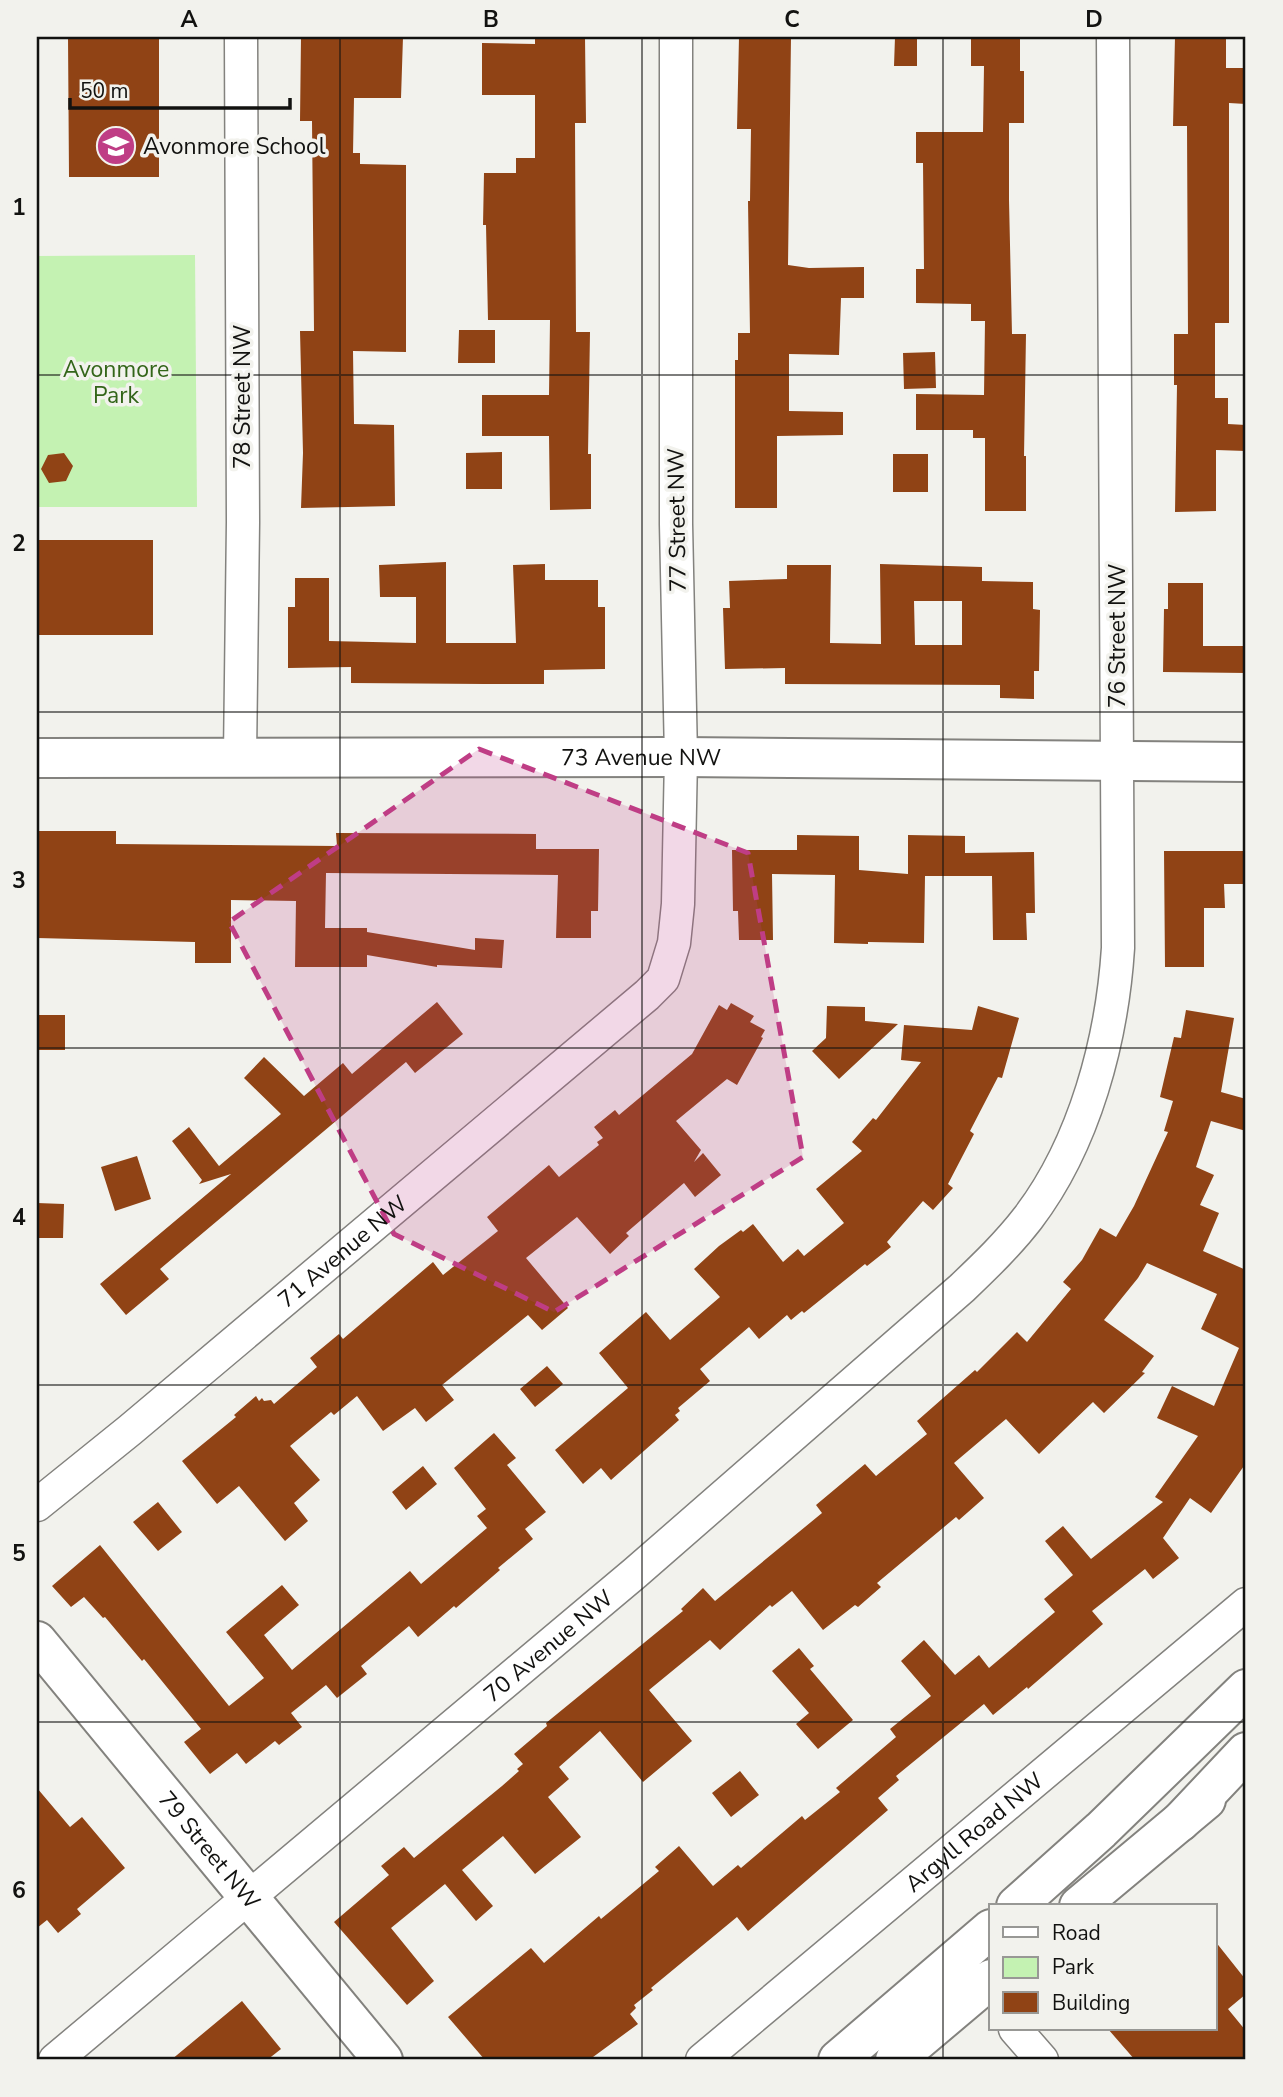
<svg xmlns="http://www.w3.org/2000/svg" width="1283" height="2097" font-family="'Nunito Sans',sans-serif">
<rect width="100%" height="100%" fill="#f2f2ed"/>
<path fill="#c4f2b2" d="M195 255 197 507H37V256Z"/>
<path fill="#904315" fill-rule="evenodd" d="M68 37H159V177H69Z
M301 37H403L401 98H354L353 153H360V164L406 165V352L353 351 354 424 394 425 395 506 301 508 303 453 300 331H314L312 121H300Z
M535 37H585L586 123H575L576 332H590L588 454H591V509L550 510 549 436H482V395H549L550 320H488L486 225H483L484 173H516V158H535V95H482V43L535 44Z
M739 37H791L788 265 809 268 864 267V298H841L839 355 789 354V411L843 412V435L777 436V508H735V360H738V333H750L748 201H750L751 129H737Z
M895 37H917V66H894Z
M971 37H1020V71H1024V123H1009V200L1012 334H1026L1024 456H1026V511H985V438H973V430H916V394L984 395 985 321H971V304L916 303V269H924L923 163H916V132H983L984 66H971Z
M1175 37H1226V68H1246V104L1229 103V323H1215V398H1228V424L1246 425V451L1216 450V511L1175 512 1177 385H1174V334H1188L1187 126H1173Z
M459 330H495V363H458Z
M935 352 936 388 904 389 903 353Z
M502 452V489H466V453Z
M64 453 73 466 66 481 49 483 41 469 48 455Z
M893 454H928V492H893Z
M37 540H153V635H37Z
M446 562V643H516L513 565 545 564V580H598V607H605V669L544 670V684H484L351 683V667L288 668V607H295V578H329V641L416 643V597H380L379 565Z
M880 564 982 567V581L1033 582V609L1040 610 1039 671H1034V699L1000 698V685L785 684V668L725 669 723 608H730L729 581 787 579V565H831L830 643 881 644ZM914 601H962V645H915Z
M1168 583H1203V646H1246V673L1163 672 1164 609H1168Z
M37 831H116V844L337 846 336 833 536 834V849H599L598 911H591V938H556L558 875 326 873 325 928H367V932L475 950V938L504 940 502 968 437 965V967L367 955V967H295L296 901 231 900V963H195V942L37 938Z
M797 835 859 836V870L908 874V835L965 836V853L1034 852 1035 913H1026L1027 940H993L992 876H925L924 943 868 942V944L834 943 835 875 772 874 773 940H739L738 911H733L732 850H797Z
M1164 851H1246V884H1224L1225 908H1204V967H1165Z
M437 1002 463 1034 415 1073 406 1062 368 1094 160 1269 169 1279 126 1315 100 1284 231 1174 199 1184 202 1180 172 1141 189 1127 219 1166 281 1114 244 1078 264 1057 304 1096 343 1063 352 1074Z
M731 1003 754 1016 750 1022 765 1030 761 1037 763 1038 737 1085 727 1079 676 1121 701 1150 694 1162 703 1153 721 1175 695 1197 684 1183 626 1233 629 1236 610 1254 577 1217 526 1258 568 1308 542 1330 528 1315 442 1385 454 1400 426 1422 415 1408 383 1431 357 1396 334 1415 331 1412 290 1446 320 1480 294 1503 308 1521 285 1541 239 1486 217 1504 182 1461 236 1417 234 1415 256 1396 259 1401 262 1398 264 1401 271 1400 274 1404 317 1367 310 1358 339 1334 343 1339 433 1262 443 1275 498 1231 487 1217 549 1165 559 1177 599 1145 597 1142 603 1138 594 1127 615 1110 619 1115 692 1054 719 1005 727 1010Z
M827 1006 865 1007V1021L898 1024 839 1079 812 1051 826 1038Z
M978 1006 1019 1018 1002 1078 998 1077 970 1131 974 1134 948 1184 953 1188 933 1210 923 1201 887 1242 891 1247 867 1266 865 1264 804 1313 802 1311 791 1320 787 1315 759 1339 749 1327 700 1369 710 1381 678 1408 680 1411 675 1415 679 1420 611 1480 601 1468 583 1484 555 1450 628 1388 599 1353 646 1312 670 1340 720 1297 694 1269 719 1246 741 1230 743 1232 753 1224 783 1262 798 1249 804 1256 844 1223 816 1189 862 1151 852 1142 873 1118 876 1120 921 1062 901 1060 904 1025 972 1030Z
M1186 1010 1234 1018 1221 1092 1246 1099V1131L1211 1121 1196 1167 1214 1175 1200 1205 1219 1213 1203 1251 1246 1270V1463L1211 1513 1190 1498 1163 1538 1179 1558 1153 1579 1145 1569 1092 1611 1103 1624 1028 1689 1027 1687 993 1715 984 1704 896 1776 899 1780 878 1798 888 1810 748 1931 737 1917 651 1988 653 1990 634 2005 636 2008 630 2014 638 2024 589 2060H485L448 2017 531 1948 544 1963 599 1916 601 1919 659 1871 655 1867 679 1846 713 1886 738 1865 741 1868 802 1816 805 1820 840 1792 836 1788 896 1737 890 1729 931 1696 901 1661 924 1640 955 1675 979 1655 989 1668 1055 1612 1044 1599 1073 1575 1045 1541 1063 1526 1091 1559 1163 1502 1155 1497 1198 1436 1157 1418 1172 1386 1214 1406 1239 1348 1201 1329 1217 1294 1147 1263 1138 1278 1104 1320 1154 1356 1142 1372 1145 1373 1104 1413 1093 1402 1039 1454 1006 1419 954 1463 984 1498 959 1520 956 1517 877 1583 881 1587 858 1607 855 1605 823 1630 792 1591 772 1607 770 1605 720 1650 710 1640 649 1690 692 1741 643 1782 600 1731 559 1767 569 1779 548 1797 581 1837 535 1874 503 1836 462 1870 493 1906 476 1921 445 1884 391 1928 434 1981 407 2005 334 1922 389 1875 381 1866 404 1847 414 1858 502 1786 519 1771 517 1769 523 1764 514 1754 547 1726 546 1723 683 1611 681 1609 703 1588 715 1601 822 1513 816 1505 865 1464 876 1476 927 1434 917 1421 975 1370 977 1372 1017 1332 1027 1342 1071 1289 1063 1282 1082 1260 1100 1228 1116 1237 1134 1206 1168 1132 1164 1131 1173 1101 1160 1097 1174 1037 1181 1038Z
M37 1015H65V1050H37Z
M137 1156 151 1199 115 1211 101 1167Z
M37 1203 64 1204 63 1238H37Z
M547 1366 563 1384 535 1407 520 1389Z
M494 1433 516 1458 507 1465 546 1512 525 1529 533 1539 498 1568 500 1570 456 1608 454 1606 418 1637 409 1626 361 1666 367 1674 337 1698 326 1685 291 1713 302 1727 279 1745 275 1741 246 1764 237 1753 210 1774 184 1742 201 1729 144 1659 142 1661 105 1617 103 1618 84 1597 71 1607 52 1586 100 1545 229 1706 264 1678 226 1632 282 1585 299 1605 264 1635 292 1670 410 1571 421 1584 487 1528 477 1516 486 1509 454 1468Z
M423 1466 437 1484 406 1510 392 1492Z
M158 1502 182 1532 158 1551 133 1522Z
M799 1648 814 1666 810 1669 853 1720 818 1749 796 1724 809 1713 772 1671Z
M740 1771 759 1795 731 1817 712 1793Z
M37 1788 70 1827 82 1817 125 1868 77 1909 81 1914 58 1933 47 1920 37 1928Z
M1215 1941 1246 1980V1994L1228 2009 1246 2031V2060H1135L1108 2029H1215Z
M242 2001 281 2049 267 2060H171Z"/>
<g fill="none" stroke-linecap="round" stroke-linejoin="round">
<g stroke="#83827e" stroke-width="35">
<g id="minor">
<path d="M240 756 243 522 241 37"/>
<path id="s1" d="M37 1505 130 1430 647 995 663 979 674 943 678 904 681 757 676 524V37"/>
<path d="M1015 2029 1042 2060"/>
<path id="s2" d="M55 2060 635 1573 962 1288C985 1266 1008 1244 1028 1218 1085 1143 1112 1040 1118 948L1113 37"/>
<path id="s3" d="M702 2060 1246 1604"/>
</g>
</g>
<g stroke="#83827e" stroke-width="42">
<g id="tertiary">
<path id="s4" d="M37 758 681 757 1246 762"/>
<path id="s5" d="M37 1641 383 2060"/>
</g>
</g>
<g stroke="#83827e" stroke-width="42">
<path id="secondary" d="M1016 1906 1101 1830 1246 1689
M1079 1906 1206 1800
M838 2060 991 1929
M895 2060 991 1979"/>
</g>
<g stroke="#83827e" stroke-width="42">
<path id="primary" d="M1180 1822 1246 1752"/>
</g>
<use href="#minor" stroke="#fff" stroke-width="32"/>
<use href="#tertiary" stroke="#fff" stroke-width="38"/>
<use href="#secondary" stroke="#fff" stroke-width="38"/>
<use href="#primary" stroke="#fff" stroke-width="38"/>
</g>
<path fill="#bf3d85" fill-opacity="0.2" stroke="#bf3d85" stroke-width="5" stroke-dasharray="14 9" stroke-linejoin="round" d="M479 749 748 853 803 1157 554 1312 394 1234 229 922Z"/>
<path fill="none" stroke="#121210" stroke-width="2" stroke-opacity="0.55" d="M340 37V2060M642 37V2060M943 37V2060M37 375H1246M37 712H1246M37 1048H1246M37 1385H1246M37 1722H1246"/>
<defs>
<g id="school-disc" transform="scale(2.0125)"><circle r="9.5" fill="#bf3d85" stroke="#f2f2ed"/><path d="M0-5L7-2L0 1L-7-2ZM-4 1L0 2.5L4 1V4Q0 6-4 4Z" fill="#fff"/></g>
</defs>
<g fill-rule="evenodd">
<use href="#school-disc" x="116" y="146"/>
</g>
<g text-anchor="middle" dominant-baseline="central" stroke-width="7" stroke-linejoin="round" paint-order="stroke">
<g font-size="23" fill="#121210" stroke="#f2f2ed" text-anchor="start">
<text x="143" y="146">Avonmore School</text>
</g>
<g font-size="23" fill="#336519" stroke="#f2f2ed">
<text x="116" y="369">Avonmore<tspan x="116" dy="26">Park</tspan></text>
</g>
<g font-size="23" fill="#121210" stroke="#f2f2ed">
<text transform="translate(242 397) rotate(-90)">78 Street NW</text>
<text transform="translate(677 520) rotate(-91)">77 Street NW</text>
<text transform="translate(1117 636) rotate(-90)">76 Street NW</text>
<text stroke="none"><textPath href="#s4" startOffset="604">73 Avenue NW</textPath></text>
<text stroke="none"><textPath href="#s1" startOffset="397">71 Avenue NW</textPath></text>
<text stroke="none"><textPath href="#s2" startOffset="644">70 Avenue NW</textPath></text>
<text stroke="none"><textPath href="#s3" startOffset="355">Argyll Road NW</textPath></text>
<text stroke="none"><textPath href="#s5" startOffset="271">79 Street NW</textPath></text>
</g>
</g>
<rect width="1283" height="2097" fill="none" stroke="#f2f2ed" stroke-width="77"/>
<rect x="989" y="1904" width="228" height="126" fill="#f2f2ed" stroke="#989895" stroke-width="2"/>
<rect x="1003" y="1927" width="35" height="10" fill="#ffffff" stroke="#989895" stroke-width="2"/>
<text x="1052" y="1940" font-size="21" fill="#121210">Road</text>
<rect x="1003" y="1957" width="35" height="21" fill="#c4f2b2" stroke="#989895" stroke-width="2"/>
<text x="1052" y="1974" font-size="21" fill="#121210">Park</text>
<rect x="1003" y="1992" width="35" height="21" fill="#904315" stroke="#989895" stroke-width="2"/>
<text x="1052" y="2010" font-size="21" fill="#121210">Building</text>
<path d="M70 98v10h220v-10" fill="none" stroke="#121210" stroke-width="3.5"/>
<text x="80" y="98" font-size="21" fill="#121210" stroke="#f2f2ed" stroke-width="5" paint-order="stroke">50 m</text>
<rect x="38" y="38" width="1206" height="2020" fill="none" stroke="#121210" stroke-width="2.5"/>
<g font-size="23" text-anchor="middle" font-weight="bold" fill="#121210">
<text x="189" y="27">A</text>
<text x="491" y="27">B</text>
<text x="792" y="27">C</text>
<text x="1094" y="27">D</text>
<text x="19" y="215">1</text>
<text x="19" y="551">2</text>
<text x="19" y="888">3</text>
<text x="19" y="1225">4</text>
<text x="19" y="1561">5</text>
<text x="19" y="1898">6</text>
</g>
</svg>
